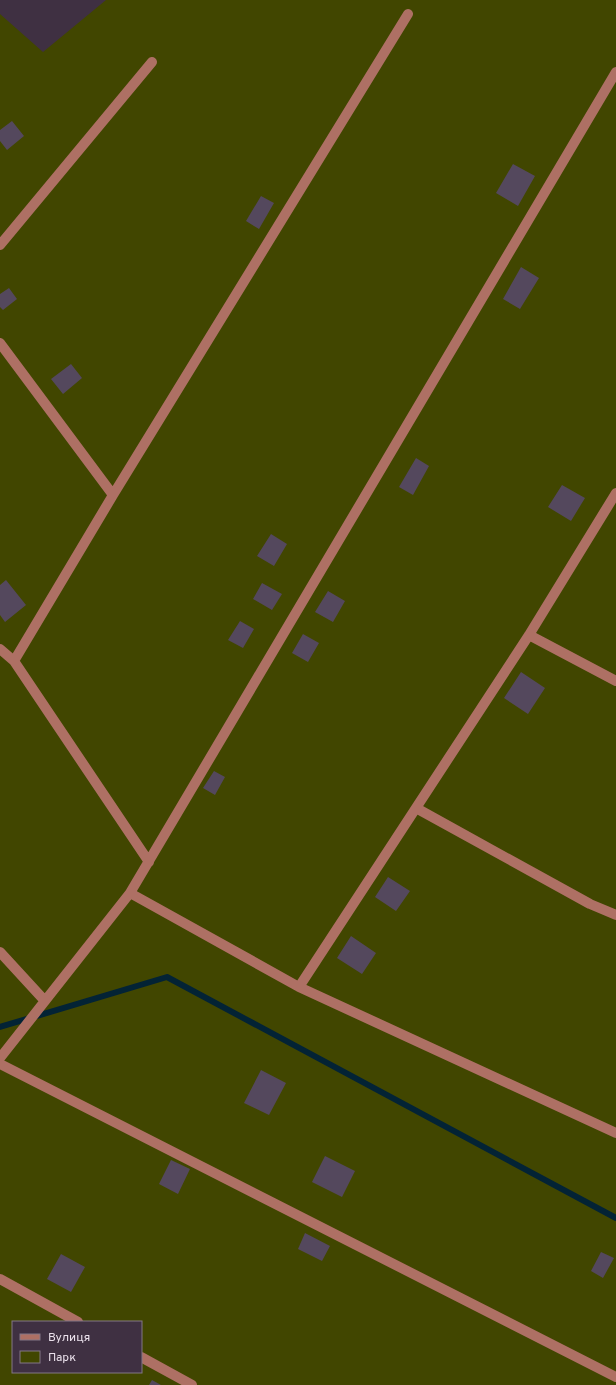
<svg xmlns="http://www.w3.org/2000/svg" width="616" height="1385" font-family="Overpass,sans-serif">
<rect width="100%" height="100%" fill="#3f3042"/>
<path fill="#414600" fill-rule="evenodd" d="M106 0H616V1385H0V14L43 52ZM13 1322H141V1372H13Z"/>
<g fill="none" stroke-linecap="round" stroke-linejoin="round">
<path stroke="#032335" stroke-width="6" d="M0 1027 167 977 616 1218"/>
</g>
<path fill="#54485d" d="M12 121 24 136 7 150 0 141V130Z
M513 164 535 176 518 206 496 193Z
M261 196 274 203 259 229 246 221Z
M521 267 539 278 520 309 503 299Z
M9 288 17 299 3 310 0 307V294Z
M71 364 82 378 63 394 51 379Z
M416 458 429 466 413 495 399 487Z
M562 485 585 498 571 521 548 507Z
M271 534 287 544 274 566 257 556Z
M6 580 26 605 5 622 0 615V585Z
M262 583 282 594 272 610 253 599Z
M328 591 345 601 333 622 315 612Z
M240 621 254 629 243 648 228 640Z
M303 634 319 643 308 662 292 653Z
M521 672 545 688 528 714 504 698Z
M214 771 225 777 215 795 203 788Z
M388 877 410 891 396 911 375 897Z
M351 936 376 953 362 974 337 958Z
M261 1070 286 1083 269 1115 244 1103Z
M325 1156 355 1171 342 1197 312 1182Z
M171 1160 190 1169 178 1194 159 1184Z
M305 1233 330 1246 322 1261 298 1249Z
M601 1252 614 1258 603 1278 591 1271Z
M61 1254 85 1267 71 1292 47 1279Z
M152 1380 161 1385H149Z"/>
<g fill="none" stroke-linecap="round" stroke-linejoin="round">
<path stroke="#ae7064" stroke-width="10" d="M0 245 152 62
M0 343 113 495
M529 635 616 681
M0 649 14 661 149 862
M14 661 113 495 408 14
M416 808 590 904 616 915
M130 893 299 987 529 635 616 493
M0 952 45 1001
M299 987 616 1133
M0 1058 130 893 616 72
M0 1064 616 1377
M0 1279 78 1322
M141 1357 192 1385"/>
</g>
<rect x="12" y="1321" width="130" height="52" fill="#3f3042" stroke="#837686"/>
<rect x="20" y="1334" width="20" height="6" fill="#ae7064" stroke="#837686"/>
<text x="48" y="1341" font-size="12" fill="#eae0eb">Вулиця</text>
<rect x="20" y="1351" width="20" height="12" fill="#414600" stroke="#837686"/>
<text x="48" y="1361" font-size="12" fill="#eae0eb">Парк</text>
</svg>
